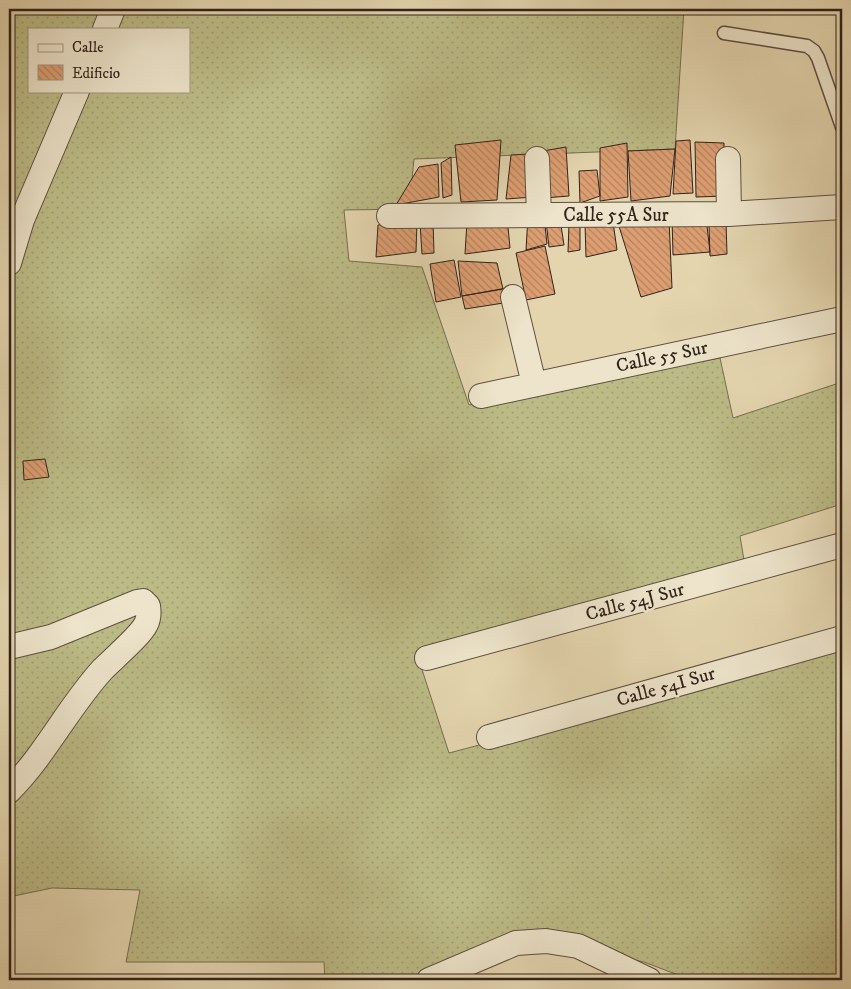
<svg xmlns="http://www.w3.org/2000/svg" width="851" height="989" font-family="'IM FELL DW Pica',serif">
<defs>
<pattern id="grass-dots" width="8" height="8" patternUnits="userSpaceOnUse" patternTransform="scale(1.25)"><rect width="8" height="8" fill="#bcbb86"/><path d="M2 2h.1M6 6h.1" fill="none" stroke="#a2a073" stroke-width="1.8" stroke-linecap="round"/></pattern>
<pattern id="building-back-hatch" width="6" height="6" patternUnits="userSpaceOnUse" patternTransform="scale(1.25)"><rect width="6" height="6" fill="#dd9f72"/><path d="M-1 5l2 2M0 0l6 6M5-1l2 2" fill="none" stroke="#b4815d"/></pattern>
</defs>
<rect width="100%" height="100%" fill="#e4d5af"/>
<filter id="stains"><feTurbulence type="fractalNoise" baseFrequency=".004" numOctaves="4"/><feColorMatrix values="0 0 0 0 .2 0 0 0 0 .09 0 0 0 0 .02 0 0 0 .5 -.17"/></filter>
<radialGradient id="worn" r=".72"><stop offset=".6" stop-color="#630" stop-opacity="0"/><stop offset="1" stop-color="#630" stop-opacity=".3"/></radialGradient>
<path fill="url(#grass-dots)" stroke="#766e51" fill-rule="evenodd" d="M9 9H684L675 149 414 159 409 209 344 210 349 261 422 267 469 405 720 358 733 418 842 382V504L740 536 744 560 416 651 449 753 842 649V980H691L644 962 594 951 521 950 490 963 460 980H325L324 962H126L140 890 52 888 9 897ZM29 29H189V91H29Z"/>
<path fill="url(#building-back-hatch)" stroke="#31221c" d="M501 140 497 200 461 202 455 145Z
M690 140 693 193 673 194 676 141Z
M695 142 724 143 725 196 696 197Z
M627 143 628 197 600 201V148Z
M566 147 569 196 544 198 543 151Z
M675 149 670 196 631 201 628 151Z
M529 154 533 197 506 199 511 155Z
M451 157 452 195 443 198 441 163Z
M438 164 439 197 396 205 419 167Z
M597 170 600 196 580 203 579 171Z
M528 216H544L547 244 526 250Z
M507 217 510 248 465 254 467 221Z
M706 217 710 252 673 255 672 218Z
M560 219 564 245 549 247 546 221Z
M669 219 672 288 641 297 618 223Z
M417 221 416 252 376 257 378 225Z
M433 221 434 253 422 254 420 222Z
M613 222 617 250 586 257 585 224Z
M726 222 727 254 710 256 709 226Z
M569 224H580V250L568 252Z
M545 246 555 294 526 300 516 253Z
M454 260 461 297 436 302 430 264Z
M458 261 497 263 503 289 462 296Z
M507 288 510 302 465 309 462 296Z
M45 459 49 477 24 480 23 461Z"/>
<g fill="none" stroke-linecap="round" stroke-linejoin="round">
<g stroke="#5e4f41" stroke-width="15">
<path id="service" d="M724 33 807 46 814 51 818 58 842 127"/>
</g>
<g stroke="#5e4f41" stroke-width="26">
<path id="minor" d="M105 29 113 9
M537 159 539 215
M728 159 729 214
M389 216 729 214 842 207
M9 263 22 220 77 91
M513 297 534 384
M481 396 842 319
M9 647 51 637 137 602 143 601 148 606C149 612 149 618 146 624 141 635 113 659 103 669 68 707 46 754 9 791
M427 658 842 545
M489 737 842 638
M429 980 516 943 546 941 578 946 649 980"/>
</g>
<use href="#service" stroke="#ede4cb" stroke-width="12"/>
<use href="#minor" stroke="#ede4cb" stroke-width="24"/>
</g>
<g text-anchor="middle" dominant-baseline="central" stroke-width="5" stroke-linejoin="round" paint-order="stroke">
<g font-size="19" fill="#31221c" stroke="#ede4cb">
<text x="616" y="215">Calle 55A Sur</text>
<text transform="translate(662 357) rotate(-12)">Calle 55 Sur</text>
<text transform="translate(635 602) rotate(-15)">Calle 54J Sur</text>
<text transform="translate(666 687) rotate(-16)">Calle 54I Sur</text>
</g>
</g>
<rect width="851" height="989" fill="none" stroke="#e4d5af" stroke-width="30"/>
<rect x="10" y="10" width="831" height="969" fill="none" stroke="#31221c" stroke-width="2.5"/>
<rect x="15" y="15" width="821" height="959" fill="none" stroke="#31221c"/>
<rect x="28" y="28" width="162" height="65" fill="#ede4cb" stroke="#a29685"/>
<rect x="38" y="44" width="25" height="8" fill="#ede4cb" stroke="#a29685"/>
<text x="72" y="52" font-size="15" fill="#31221c">Calle</text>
<rect x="38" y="65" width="25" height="15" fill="url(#building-back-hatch)" stroke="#a29685"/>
<text x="72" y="78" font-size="15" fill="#31221c">Edificio</text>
<rect width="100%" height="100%" filter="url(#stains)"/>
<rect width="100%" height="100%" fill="url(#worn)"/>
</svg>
